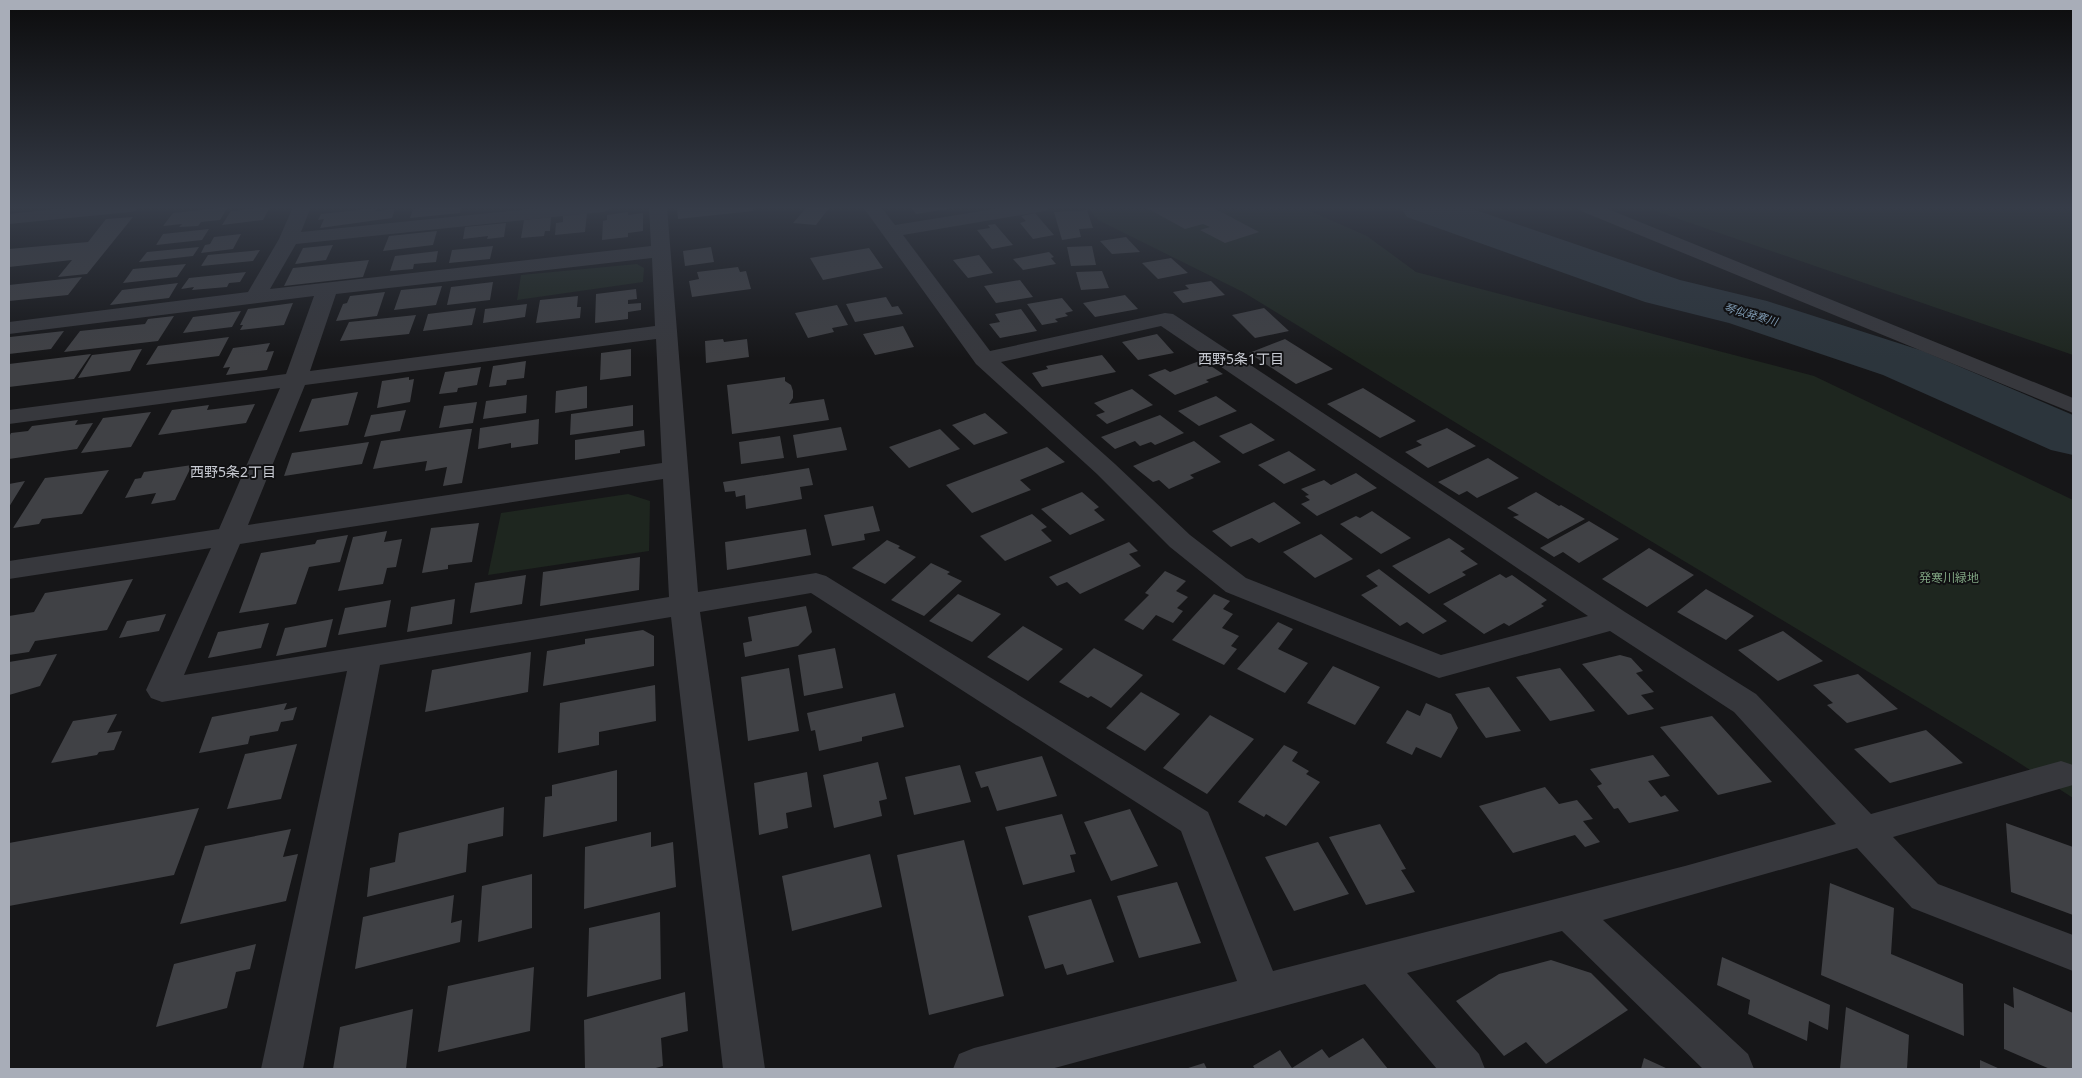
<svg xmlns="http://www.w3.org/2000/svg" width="2082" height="1078" font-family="'Noto Sans','Noto Sans JP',sans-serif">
<rect width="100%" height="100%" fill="#161618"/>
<path fill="#1e261f" d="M1087 207H1301L1367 236 1416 272 1814 376 2073 500V798L2010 757 1546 478 1243 292 1098 220Z
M1644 207H2073V355Z
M637 264 644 268 643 282 517 300 521 275Z
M628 494 650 501 649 551 488 575 501 513Z"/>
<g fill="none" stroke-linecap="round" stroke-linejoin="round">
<path fill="#2c353c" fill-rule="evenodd" d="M1400 207H1467L1680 280 1767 301 1923 351 2073 415V455L2051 450 1883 375 1729 323 1645 302 1407 217Z"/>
</g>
<path fill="#404145" d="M228 207 220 220 201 222 198 226 179 227 182 224 163 226 173 213Z
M270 207 263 220 222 225 231 211Z
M429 207H461L460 213 410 218 413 209Z
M677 207H753V211L678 219Z
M807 207H815L829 208 816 225 793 223Z
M911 207H954V208L916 214Z
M1145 207H1212L1259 232 1225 243 1200 230 1210 227 1203 224 1185 229Z
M377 208 375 211 395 209 392 218 320 228 324 219 318 220 321 214Z
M1087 210 1093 228 1079 229 1081 237 1062 240 1054 212Z
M628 212V215L643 213V231L628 233V237L602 240 603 221 607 220V215Z
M587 213 585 232 555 235 556 223 563 222V216Z
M1035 213 1054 235 1033 239 1020 223 1026 221 1021 216Z
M133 217 87 274 58 277 72 260 9 267V249L88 242 106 219Z
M551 217 550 231H545L544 236 521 238 524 220Z
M506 223 504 237 487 239 488 236 463 239 465 227Z
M995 224 1013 245 992 249 977 230 990 228 988 225Z
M209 229 202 240 156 245 163 234Z
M437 231 433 245 383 251 389 236Z
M241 234 233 249 201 253 205 245 210 244 214 237Z
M1126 237 1140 252 1112 254 1100 241Z
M333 245 326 260 295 264 303 248Z
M493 246 490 259 449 263 452 250Z
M1092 246 1096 265 1071 266 1067 247Z
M199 247 193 256 139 262 147 252Z
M711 247 714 262 685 266 683 251Z
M869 248 883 268 823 280 810 258Z
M260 250 253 261 201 266 208 255Z
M438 251 436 262 414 264 413 269 390 271 395 256Z
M1049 252 1054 257 1051 258 1056 264 1023 270 1013 259Z
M979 255 993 273 968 278 953 260Z
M1171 258 1188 273 1158 279 1142 263Z
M369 260 363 277 284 286 293 268Z
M186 264 177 277 123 283 133 269Z
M738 267 740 272 746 271 751 289 692 297 689 281 699 279 697 272Z
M1102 271 1109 288 1081 290 1076 272Z
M246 272 240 282 229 283 227 287 192 290 194 287 181 289 189 278Z
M82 277 68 295 9 301V285Z
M1020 280 1033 297 996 303 984 286Z
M1211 281 1225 295 1183 303 1173 292 1189 289 1185 285Z
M493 282 490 300 447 305 451 287Z
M178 283 169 298 110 305 122 290Z
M442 286 436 305 394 310 401 290Z
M636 289 637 299 628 300V304L641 303V310L628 312V319L595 323 596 294Z
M385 292 377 316 336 321 343 304 347 303 350 296Z
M1125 295 1138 309 1095 317 1083 303Z
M578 296 577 307H581L580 318 536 323 540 300Z
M886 297 892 307 898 306 903 314 855 322 846 304Z
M1062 298 1073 311 1065 313 1068 316 1055 319 1058 322 1042 325 1027 304Z
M293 303 284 325 240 330 243 325H240L248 309Z
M527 304 525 317 483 323 485 309Z
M837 305 848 325 832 328 834 332 808 338 795 313Z
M476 308 472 325 423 331 428 314Z
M1264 308 1289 331 1255 338 1232 315Z
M1021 309 1037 331 1000 338 989 324 1000 322 995 314Z
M241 311 232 327 183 333 193 317Z
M416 315 409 334 340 341 349 322Z
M174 316 158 341 64 352 80 331 145 324 148 319Z
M903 326 914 347 875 355 863 334Z
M64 331 51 349 9 354 10 337Z
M1157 334 1174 353 1138 360 1122 342Z
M229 337 219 356 146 365 158 346Z
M723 339 724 342 747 339 749 357 706 363 705 341Z
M1285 339 1333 369 1296 384 1249 353Z
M270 343 266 352 274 351 267 370 226 375 230 367 223 368 233 348Z
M142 349 130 371 78 378 92 355Z
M631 349V376L600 380 601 353Z
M91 354 74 379 9 387V364Z
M1102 355 1116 372 1042 387 1032 373 1048 369 1046 366Z
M1202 360 1223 374 1206 380 1209 382 1175 395 1148 375 1165 369 1170 372Z
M526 361 524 378 507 380 506 385 489 387 493 366Z
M481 367 477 385 458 388 457 392 439 394 445 372Z
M409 377V380L414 379 410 402 377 408 382 381Z
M785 377V381L791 385 793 391V398L789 404 824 399 829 420 732 434 727 385Z
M587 386V408L555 413 556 391Z
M1363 388 1416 421 1380 438 1327 404Z
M1132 389 1153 405 1107 424 1096 415 1105 412 1094 403Z
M358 392 348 425 299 432 312 399Z
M527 395 526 413 483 419 486 401Z
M1216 396 1237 411 1199 426 1178 411Z
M477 402 473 423 439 428 444 406Z
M255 404 246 423 158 435 172 410 209 405 207 410Z
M633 405V426L570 435 571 414Z
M406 410 400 431 364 437 371 415Z
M151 412 131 447 81 453 103 418Z
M985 413 1008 433 974 445 952 425Z
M1160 415 1184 433 1155 445 1151 442 1140 446 1135 441 1115 449 1101 437Z
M539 419 538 444 511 448V443L478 449 480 428Z
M78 420 75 425 93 423 77 449 9 459V437L11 433 28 431 32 426Z
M1251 423 1275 440 1243 454 1219 436Z
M841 427 847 450 797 458 793 435Z
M1447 428 1476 446 1428 468 1405 452 1422 445 1416 441Z
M468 429H472L462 483 443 486 447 467 425 471 427 461 373 469 381 441Z
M940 429 960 449 909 468 889 447Z
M644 430 645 446 620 450V453L575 460V440Z
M780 436 784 458 741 464 739 442Z
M1194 441 1221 462 1190 475 1194 478 1169 489 1159 480 1153 482 1133 466Z
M369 442 362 464 284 476 292 453Z
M1047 447 1065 462 1020 480 1031 490 972 513 946 485Z
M1289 451 1316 470 1284 484 1258 465Z
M1488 458 1519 478 1477 498 1467 491 1459 495 1438 482Z
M192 465 175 500 151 504 156 493 125 498 135 479 141 478 144 472Z
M809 468 813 485 800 487 802 499 746 509 745 495 736 497 735 491 725 492 723 482Z
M109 470 82 514 42 519 39 524 13 528 45 478Z
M1356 473 1377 488 1317 516 1301 504 1310 500 1305 496 1309 495 1301 489 1324 480 1331 485Z
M25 481 9 507V484Z
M1082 492 1099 507 1094 510 1105 520 1070 535 1041 509Z
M1536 492 1559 506 1561 505 1585 519 1548 539 1513 517 1519 515 1507 508Z
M1274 502 1301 523 1259 543 1252 538 1231 547 1212 531Z
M873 506 880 531 864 534 865 540 832 546 824 515Z
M1372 511 1411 538 1381 554 1340 524 1356 516 1360 518Z
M1032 514 1047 527 1041 530 1052 541 1005 561 980 536Z
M1589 521 1619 539 1579 563 1563 552 1554 557 1540 548Z
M479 523 472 562 448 565V569L422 573 431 528Z
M806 529 811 555 727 570 725 542Z
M387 531 384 542 402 539 396 567 387 568 383 584 338 591 353 537Z
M1321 534 1353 559 1315 578 1283 552Z
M348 535 340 562 309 567 296 604 239 613 261 553 315 544 317 540Z
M1449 538 1465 549 1460 551 1478 564 1462 572 1466 575 1429 594 1392 566Z
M887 540 900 546 898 548 916 557 885 584 852 568Z
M1129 542 1138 551 1129 554 1141 566 1080 594 1067 582 1057 586 1049 577Z
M1649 548 1694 575 1647 607 1602 579Z
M640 557 639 590 540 606 543 572Z
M931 563 950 572 947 574 962 581 924 616 891 600Z
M1379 569 1447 621 1423 634 1407 622 1400 626 1361 595 1378 586 1366 576Z
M1165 571 1186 581 1176 591 1188 597 1177 608 1183 611 1173 623 1156 615 1143 630 1124 620 1149 595 1145 593Z
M1500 574 1506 578 1512 575 1547 600 1541 604 1544 606 1509 626 1504 623 1484 634 1443 604Z
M526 575 522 604 470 613 475 583Z
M133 579 107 630 35 641 29 652 9 655V616L34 612 45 593Z
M1706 589 1754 616 1726 640 1677 612Z
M958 594 1001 614 972 642 929 621Z
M1214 594 1230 601 1223 609 1233 614 1222 628 1239 636 1231 646 1237 649 1224 665 1172 640Z
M455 599 452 624 407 632 411 607Z
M391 600 386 627 338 635 345 608Z
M806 606 812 632 798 646 745 657 743 643 752 641 748 617Z
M166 614 159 631 119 638 127 621Z
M333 619 326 647 276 656 285 628Z
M1278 622 1293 629 1278 649 1308 663 1285 693 1237 669Z
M269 623 261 648 208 658 218 632Z
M1023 626 1063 649 1028 681 987 657Z
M643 630 654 636V666L543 686 547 651 585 644V639Z
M1783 631 1823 661 1778 681 1738 650Z
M835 648 843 688 804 696 798 655Z
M1094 648 1143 675 1111 708 1091 696 1088 698 1059 682Z
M531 652 528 692 425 712 432 670Z
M57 654 40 686 9 695V662Z
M1620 655 1631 658 1643 671 1636 673 1654 692 1641 695 1654 709 1628 715 1582 664Z
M1333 666 1380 687 1355 725 1307 703Z
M789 668 799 731 748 741 741 677Z
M1560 668 1595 711 1550 721 1516 677Z
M1858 674 1898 709 1847 723 1827 705 1833 703 1813 685Z
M655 685 656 721 599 732V745L558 753 560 703Z
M1489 687 1521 731 1486 738 1455 694Z
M1141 692 1180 714 1145 751 1106 728Z
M895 693 904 727 862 737V741L819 751 815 730 811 731 807 713Z
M287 703 284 710 297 707 293 720 281 722 278 731 250 736 248 744 199 753 212 717Z
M1426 703 1451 714 1458 728 1441 758 1416 747 1412 755 1386 743 1407 710 1420 716Z
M117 714 107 733 122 731 114 750 99 752 97 755 51 763 73 721Z
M1210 715 1254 739 1207 794 1163 768Z
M1712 716 1772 782 1718 795 1660 727Z
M1926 730 1963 763 1890 783 1854 749Z
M297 744 281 799 227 809 245 754Z
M1284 745 1298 752 1292 761 1309 771 1306 774 1320 782 1286 826 1266 814 1264 817 1238 802Z
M1653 755 1670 776 1648 781 1661 797 1665 795 1679 811 1629 823 1618 808 1614 809 1597 786 1602 784 1590 769Z
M1042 756 1057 796 997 811 988 786 981 788 975 772Z
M878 762 887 799 879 801 882 816 834 828 823 775Z
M960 765 971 802 914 815 905 777Z
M617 770V821L543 837 545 797 552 796V785Z
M807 772 812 807 786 813 788 828 759 835 754 783Z
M1545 787 1559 804 1577 800 1593 819 1583 821 1600 842 1585 847 1575 835 1513 853 1479 806Z
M504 807 503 836 468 844 466 872 367 897 370 868 395 862 399 833Z
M199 808 174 875 9 906V843Z
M1130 809 1158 866 1111 881 1084 822Z
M1062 814 1076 854 1070 855 1075 872 1023 885 1005 827Z
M2006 823 2073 847V915L2011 892Z
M1380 824 1406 869 1401 870 1415 892 1366 905 1329 837Z
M291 829 283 857 298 854 286 901 180 924 205 846Z
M651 832V847L673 842 676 887 584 909 585 847Z
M964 840 1004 996 929 1015 897 855Z
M1318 842 1349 894 1294 911 1265 857Z
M870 854 882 907 792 931 782 876Z
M532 874V928L478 942 482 886Z
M1177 882 1201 943 1139 958 1117 896Z
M1830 883 1894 908 1891 954 1963 984 1964 1036 1821 975Z
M454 895 451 923 462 920 460 942 355 969 363 917Z
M1091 899 1114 962 1067 975 1063 964 1045 969 1028 916Z
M660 912 661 979 587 997 589 928Z
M256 944 250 969 236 972 227 1008 156 1027 174 964Z
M1722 957 1830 1005 1828 1030 1809 1021 1807 1041 1748 1014 1750 1000 1717 985Z
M1551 960 1591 973 1628 1010 1546 1064 1526 1042 1504 1056 1456 1001 1499 974Z
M534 967 530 1031 438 1052 448 986Z
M2013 987 2073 1013V1069H2050L2004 1049V1003L2014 1008Z
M685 992 688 1031 661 1038 663 1066 652 1069H585L584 1020Z
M1846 1007 1909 1035 1907 1069H1840Z
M413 1009 406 1069H333L340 1027Z
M1363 1038 1388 1069H1255L1253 1066 1280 1050 1292 1068 1322 1049 1329 1058Z
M1644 1058 1668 1069H1641Z
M1980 1060 2000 1069H1980Z
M1204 1063 1207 1069H1185Z"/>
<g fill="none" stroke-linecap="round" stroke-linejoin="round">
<path fill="#37383d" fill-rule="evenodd" d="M75 207H139L136 211 130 212 9 224V214Z
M293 207H311L301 232 549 207H611L608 211 602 212 296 244 270 289 651 246 649 207H667L698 592 816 573 826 576 1208 812 1273 971 1685 866 1836 824 1734 712 1610 631 1439 678 1226 592 1170 547 1097 474 976 364 863 207H881L895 225 1006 207H1048L1045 211 1039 212 903 235 990 351 1165 313 1173 314 1625 612 1756 694 1871 814 2061 761 2073 765V785L1893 837 1938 884 2073 935V971L1912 908 1857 848 1603 920 1748 1054 1754 1069H1703L1562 931 1407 973 1479 1054 1485 1069H1437L1365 984 1051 1069H953L959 1054 974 1048 1237 981 1181 831 811 593 700 612 765 1069H723L671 617 380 665 303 1069H261L347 671 162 702 151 698 146 690 211 548 9 579V561L219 529 280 388 9 424V410L286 374 314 296 9 334V322L248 292 279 239ZM652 258 655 326 310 371 336 294ZM1161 326 1588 616 1441 655 1246 578 1190 535 1115 464 1001 362ZM656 339 662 463 248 525 305 385ZM663 479 669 597 184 675 240 544Z
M1578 207H1603L2073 398V413L1581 211Z"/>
</g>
<linearGradient id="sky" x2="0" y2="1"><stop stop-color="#0c0c0d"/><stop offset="0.58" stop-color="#363c48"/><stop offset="1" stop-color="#363c48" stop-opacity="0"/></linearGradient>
<rect width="2082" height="358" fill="url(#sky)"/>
<g text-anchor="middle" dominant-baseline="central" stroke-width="4" stroke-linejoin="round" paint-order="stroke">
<g font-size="11" font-style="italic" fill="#7f9bb3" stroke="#111113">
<text transform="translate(1751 314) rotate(16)">琴似発寒川</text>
</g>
<g font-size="12" fill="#7fa381" stroke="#111113">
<text x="1949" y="577">発寒川緑地</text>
</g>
<g font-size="14" fill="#c9ccd4" stroke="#111113">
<text x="1241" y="358">西野5条1丁目</text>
<text x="233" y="471">西野5条2丁目</text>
</g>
</g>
<rect width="2082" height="1078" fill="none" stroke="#a8adb8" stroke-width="20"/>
</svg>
